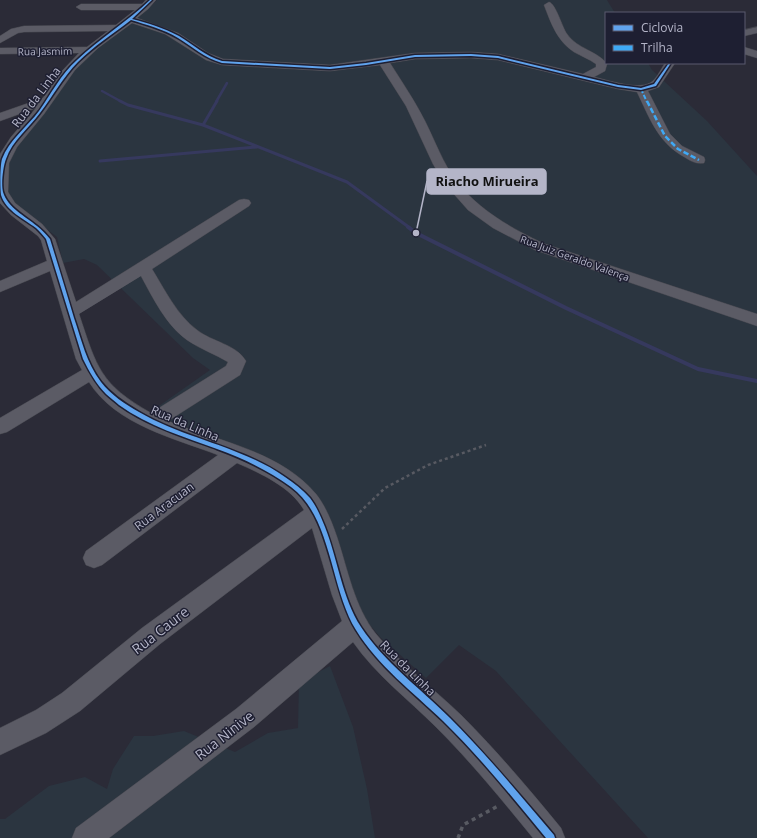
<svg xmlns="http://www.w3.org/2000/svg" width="757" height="838" font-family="'Open Sans',sans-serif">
<rect width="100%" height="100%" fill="#2b2b37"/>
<path fill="#2b3540" d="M157 0H607L615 13H606V63H648L652 70 707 121 757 176V838H648L496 671 459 645 426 678 380 637 351 602 321 516 267 458 149 413 210 370 193 358 97 265 84 259 63 263 57 237 15 205 5 190 8 165 14 148 78 63 150 7Z
M330 666 353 727 367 789 375 838H0V819H5L49 786 85 777 107 789 113 769 134 736H153L184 731 235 752 268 733 298 728 299 682Z"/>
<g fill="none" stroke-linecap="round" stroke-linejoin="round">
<path stroke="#36395e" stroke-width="2.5" d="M102 91 122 102
M216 102 227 83"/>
<path stroke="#36395e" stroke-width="3" d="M120 101 128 105 203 125 347 182 410 228
M203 125 217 101
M100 161 257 147"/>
<path stroke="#36395e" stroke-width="4" d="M408 227 416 233 566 308 698 369 757 381"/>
<g stroke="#45464e" stroke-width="1">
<path id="minor" d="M146 0H156L148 9 137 18 178 33 208 53 223 59 330 65 415 53 471 52 498 54 583 74 596 67V64C589 59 581 56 574 52 557 41 551 23 544 5L549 2C556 4 562 27 567 34 577 49 598 51 607 64L605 71 594 77C608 80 636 90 650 83 656 80 661 69 665 63H675L659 87 648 91 670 134 682 146 704 157 705 160 704 163C697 164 692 162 686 158 658 143 650 119 637 92L618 89 498 60 471 58 415 59 390 63C402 82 415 101 425 121 435 141 443 163 456 181 479 210 512 229 545 244L757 314V326L535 250 493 228 468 210 445 184 433 164 406 106 380 65 330 71 222 65 206 60 165 34 132 23 98 48 75 70 44 114 17 147 9 163 8 192 15 203 42 224 55 239 76 302 239 200 244 199 249 200 251 203 249 206 152 269C165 290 177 315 197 330 212 342 236 344 246 361L240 375 168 421C217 441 280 451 316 494 325 505 332 522 337 537 348 570 354 606 376 634 401 664 433 688 461 715 497 751 529 789 561 828L565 838H533C502 800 471 762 436 727 408 699 376 675 353 642L254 727 109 838H72L76 828 236 709 342 621 332 595 312 528 160 644 80 711 46 733 0 755V728L36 710 62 693 142 628 304 510C291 487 260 473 237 463L102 565 94 568 86 565 83 558 86 551 218 455C174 438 116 425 89 382L7 432 0 434V418L82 370 76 359 50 271 0 292V281L47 261 41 240 38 236 11 215 0 203V154L11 137 36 108 0 121V113L43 98 62 71 79 53 0 54V48L87 47 108 31 24 32 18 33 0 43V36L11 29 24 26 116 25 135 10H81L76 7 81 4H142ZM141 276C153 298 166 325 187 340 200 349 215 354 228 362L226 366 151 413C100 384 97 368 79 314Z
M757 27V33L744 36V30Z
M744 47 757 51V58L744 54Z"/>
</g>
<path stroke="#585a62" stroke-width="2.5" stroke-dasharray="3 3" stroke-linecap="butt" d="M342 529 385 488 428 465 486 445"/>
<path stroke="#585a62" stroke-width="3.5" stroke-dasharray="4 4" stroke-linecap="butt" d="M458 838 463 825 498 806"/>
<use href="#minor" fill="#5b5b65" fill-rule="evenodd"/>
<path stroke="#3fa9f5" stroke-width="2" stroke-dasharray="4.5 2" stroke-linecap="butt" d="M641 89 647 102"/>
<path stroke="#3fa9f5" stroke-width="2.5" stroke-dasharray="5.5 2.5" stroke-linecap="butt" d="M647 101 665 136 678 149 699 160"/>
<g stroke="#1e1f32" stroke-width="3">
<path id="cycleway" d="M150 0H152L132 19C148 23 164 28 179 36 194 45 205 56 222 61L330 67 366 63 415 55 471 54 498 56 618 85 641 88 654 84 669 63H671L656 86 641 90 618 87 498 58 471 56 415 57 366 65 330 69 222 63C204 58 193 47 178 38 163 29 147 25 131 20 113 34 94 46 78 62 63 77 53 96 40 113 29 128 12 141 6 159 3 167 1 184 3 192 8 208 25 216 37 226 42 230 46 234 50 239 58 265 66 291 74 318 82 341 86 362 101 382 111 395 125 404 139 412 185 439 241 446 285 477 294 483 303 490 310 498 317 507 321 517 325 527 338 560 342 598 361 627 385 663 420 688 450 718 487 755 520 795 554 835L555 838H546C513 798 480 757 443 721 413 692 378 666 356 630 330 588 332 517 291 487 268 470 244 459 217 449 184 437 148 426 119 405 115 401 110 398 106 394 96 384 89 371 83 359L46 239C43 235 40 232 36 228 24 219 6 211 1 195 0 188 0 166 2 159 9 140 27 127 39 111 51 94 61 74 77 60 100 38 127 22 150 0Z"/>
</g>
<use href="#cycleway" fill="#60a3ed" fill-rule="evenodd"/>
</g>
<g text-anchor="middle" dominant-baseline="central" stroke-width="3" stroke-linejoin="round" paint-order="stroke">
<g font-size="10" fill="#b4b5c8" stroke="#1e1f32">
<text transform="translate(45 51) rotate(-1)">Rua Jasmim</text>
<text transform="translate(575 258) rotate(20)">Rua Juiz Geraldo Valença</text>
</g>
<g font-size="12" fill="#b4b5c8" stroke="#1e1f32">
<text transform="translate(36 97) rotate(-53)">Rua da Linha</text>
<text transform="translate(185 423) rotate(23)">Rua da Linha</text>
<text transform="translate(164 506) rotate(-37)">Rua Aracuan</text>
<text transform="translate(408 668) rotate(45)">Rua da Linha</text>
</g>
<g font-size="14" fill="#b4b5c8" stroke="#1e1f32">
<text transform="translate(160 630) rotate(-38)">Rua Caure</text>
<text transform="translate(224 735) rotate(-38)">Rua Ninive</text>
</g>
</g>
<path fill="none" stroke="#b4b5c8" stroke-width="1.5" d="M416 233L427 181"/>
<circle fill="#b4b5c8" stroke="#1e1f32" stroke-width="1.5" cx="416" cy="233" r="4"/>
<rect fill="#b4b5c8" stroke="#b4b5c8" stroke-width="1.5" x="427" y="169" width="119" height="25" rx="4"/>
<g font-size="13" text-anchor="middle" font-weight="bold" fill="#111">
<text x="487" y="186">Riacho Mirueira</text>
</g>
<rect x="605" y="12" width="140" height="52" fill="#1e1f32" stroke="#5a5b6e"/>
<rect x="613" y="25" width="20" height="6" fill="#60a3ed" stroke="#5a5b6e"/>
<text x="641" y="32" font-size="12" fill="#b4b5c8">Ciclovia</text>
<rect x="613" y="45" width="20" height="6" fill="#3fa9f5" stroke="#5a5b6e"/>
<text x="641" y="52" font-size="12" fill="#b4b5c8">Trilha</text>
</svg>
